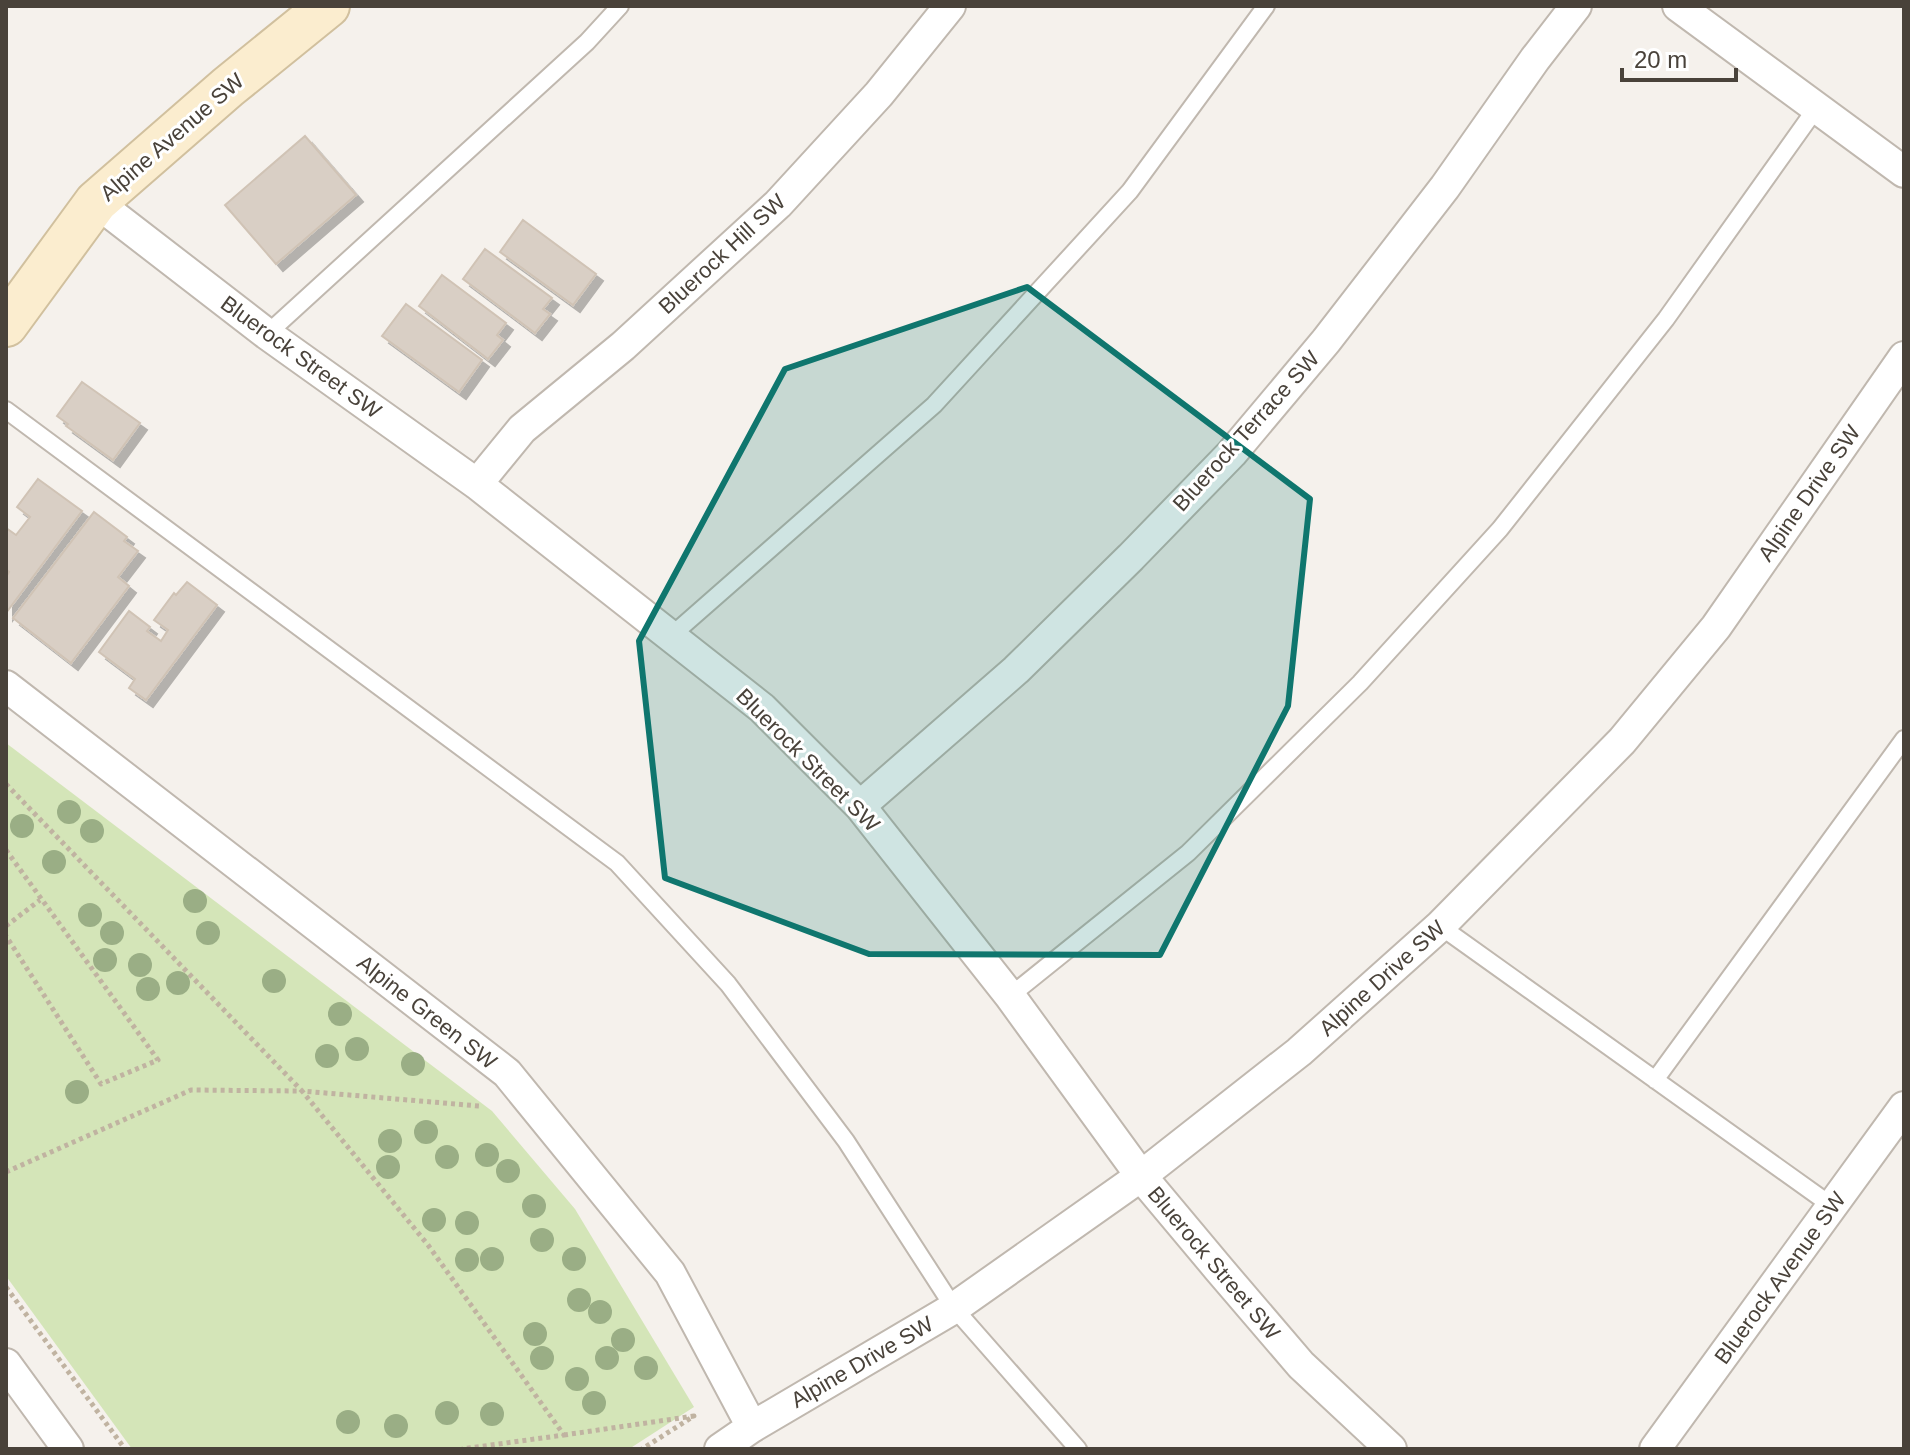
<svg xmlns="http://www.w3.org/2000/svg" width="1910" height="1455" font-family="Arial,sans-serif">
<defs>
<filter id="shadow"><feDropShadow dx="7" dy="7" stdDeviation="0" flood-color="#0004"/></filter>
</defs>
<rect width="100%" height="100%" fill="#f5f1ec"/>
<path fill="#d4e5b8" d="M6 743 492 1111 575 1209 694 1407 629 1449H132L6 1276Z"/>
<path fill="#d9cfc5" stroke="#d0c3b5" stroke-width="2" filter="url(#shadow)" d="M305 136 356 195 276 264 225 205Z
M523 220 596 274 573 305 500 252Z
M485 249 552 298 543 309 550 314 535 333 463 279Z
M442 275 506 323 497 335 503 340 488 359 419 306Z
M406 304 482 360 459 392 382 336Z
M82 382 140 423 113 460 66 426 68 424 57 416Z
M38 479 82 511 6 613V577L9 572 6 569V528L16 535 30 517 17 507Z
M94 512 127 537 124 541 138 551 118 577 129 586 71 663 13 618Z
M187 582 217 605 146 700 129 688 135 679 99 652 129 611 150 627 147 631 161 641 168 630 154 620 174 593 176 595Z"/>
<g fill="none" stroke-linecap="round" stroke-linejoin="round">
<g stroke="#c0b8af" stroke-width="20">
<path id="lane" d="M267 334 587 42 620 6
M6 410 617 863 728 984 846 1141 954 1308 1078 1449
M671 636 934 405 1130 191 1266 6
M1440 926 1832 1206
M1010 996 1188 853 1360 683 1500 529 1666 319 1817 107
M1655 1080 1904 739"/>
</g>
<g stroke="#c0b8af" stroke-width="34">
<path id="street" d="M1678 6 1904 172
M96 202 267 334 477 484 762 708 860 806 1010 996 1141 1176 1218 1268 1301 1365 1391 1449
M477 484 522 429 623 346 778 204 879 94 950 6
M6 686 507 1073 670 1273 752 1427
M860 806 1016 670 1131 557 1232 453 1326 341 1445 187 1535 59 1576 6
M6 1364 68 1449
M720 1449 752 1427 954 1308 1141 1176 1299 1052 1440 926 1622 741 1716 627 1904 357
M1655 1449 1904 1107"/>
</g>
<g stroke="#d1c09e" stroke-width="46">
<path id="secondary" d="M6 325 96 202 228 87 328 6"/>
</g>
<path stroke="#c0b3a1" stroke-width="5" stroke-dasharray="4 4" stroke-linecap="butt" d="M6 784 302 1091 479 1106
M6 850 158 1060 101 1084 6 936
M6 926 40 900
M6 1172 191 1090 302 1091 428 1245 564 1435 462 1449
M6 1287 125 1449
M564 1435 694 1416 642 1449"/>
<use href="#lane" stroke="#fff" stroke-width="16"/>
<use href="#street" stroke="#fff" stroke-width="30"/>
<use href="#secondary" stroke="#fbedcf" stroke-width="42"/>
</g>
<g fill="#9aae85">
<circle cx="69" cy="812" r="12"/>
<circle cx="22" cy="826" r="12"/>
<circle cx="92" cy="831" r="12"/>
<circle cx="54" cy="862" r="12"/>
<circle cx="195" cy="901" r="12"/>
<circle cx="90" cy="915" r="12"/>
<circle cx="112" cy="933" r="12"/>
<circle cx="208" cy="933" r="12"/>
<circle cx="105" cy="960" r="12"/>
<circle cx="140" cy="965" r="12"/>
<circle cx="274" cy="981" r="12"/>
<circle cx="178" cy="983" r="12"/>
<circle cx="148" cy="989" r="12"/>
<circle cx="340" cy="1014" r="12"/>
<circle cx="357" cy="1049" r="12"/>
<circle cx="327" cy="1056" r="12"/>
<circle cx="413" cy="1064" r="12"/>
<circle cx="77" cy="1092" r="12"/>
<circle cx="426" cy="1132" r="12"/>
<circle cx="390" cy="1141" r="12"/>
<circle cx="487" cy="1155" r="12"/>
<circle cx="447" cy="1157" r="12"/>
<circle cx="388" cy="1167" r="12"/>
<circle cx="508" cy="1171" r="12"/>
<circle cx="534" cy="1206" r="12"/>
<circle cx="434" cy="1220" r="12"/>
<circle cx="467" cy="1223" r="12"/>
<circle cx="542" cy="1240" r="12"/>
<circle cx="492" cy="1259" r="12"/>
<circle cx="574" cy="1259" r="12"/>
<circle cx="467" cy="1260" r="12"/>
<circle cx="579" cy="1300" r="12"/>
<circle cx="600" cy="1312" r="12"/>
<circle cx="535" cy="1334" r="12"/>
<circle cx="623" cy="1340" r="12"/>
<circle cx="542" cy="1358" r="12"/>
<circle cx="607" cy="1358" r="12"/>
<circle cx="646" cy="1368" r="12"/>
<circle cx="577" cy="1379" r="12"/>
<circle cx="594" cy="1403" r="12"/>
<circle cx="447" cy="1413" r="12"/>
<circle cx="492" cy="1414" r="12"/>
<circle cx="348" cy="1422" r="12"/>
<circle cx="396" cy="1426" r="12"/>
</g>
<path fill="#0f766e" fill-opacity="0.2" stroke="#0f766e" stroke-width="6" stroke-linejoin="round" d="M1027 287 1310 499 1288 706 1160 955 869 954 665 878 639 641 785 369Z"/>
<g text-anchor="middle" dominant-baseline="central" stroke-width="6" stroke-linejoin="round" paint-order="stroke">
<g font-size="22" fill="#49423a" stroke="#fff">
<text transform="translate(172 137) rotate(-41)">Alpine Avenue SW</text>
<text transform="translate(722 254) rotate(-43)">Bluerock Hill SW</text>
<text transform="translate(301 357) rotate(36)">Bluerock Street SW</text>
<text transform="translate(1246 431) rotate(-48)">Bluerock Terrace SW</text>
<text transform="translate(1809 493) rotate(-55)">Alpine Drive SW</text>
<text transform="translate(808 760) rotate(45)">Bluerock Street SW</text>
<text transform="translate(1382 978) rotate(-42)">Alpine Drive SW</text>
<text transform="translate(427 1012) rotate(38)">Alpine Green SW</text>
<text transform="translate(1214 1263) rotate(50)">Bluerock Street SW</text>
<text transform="translate(1780 1278) rotate(-54)">Bluerock Avenue SW</text>
<text transform="translate(862 1362) rotate(-30)">Alpine Drive SW</text>
</g>
</g>
<rect width="1910" height="1455" fill="none" stroke="#49423a" stroke-width="16"/>
<path d="M1622 68v12h114v-12" fill="none" stroke="#49423a" stroke-width="4"/>
<text x="1634" y="68" font-size="24" fill="#49423a" stroke="#ffffff" stroke-width="6" paint-order="stroke">20 m</text>
</svg>
